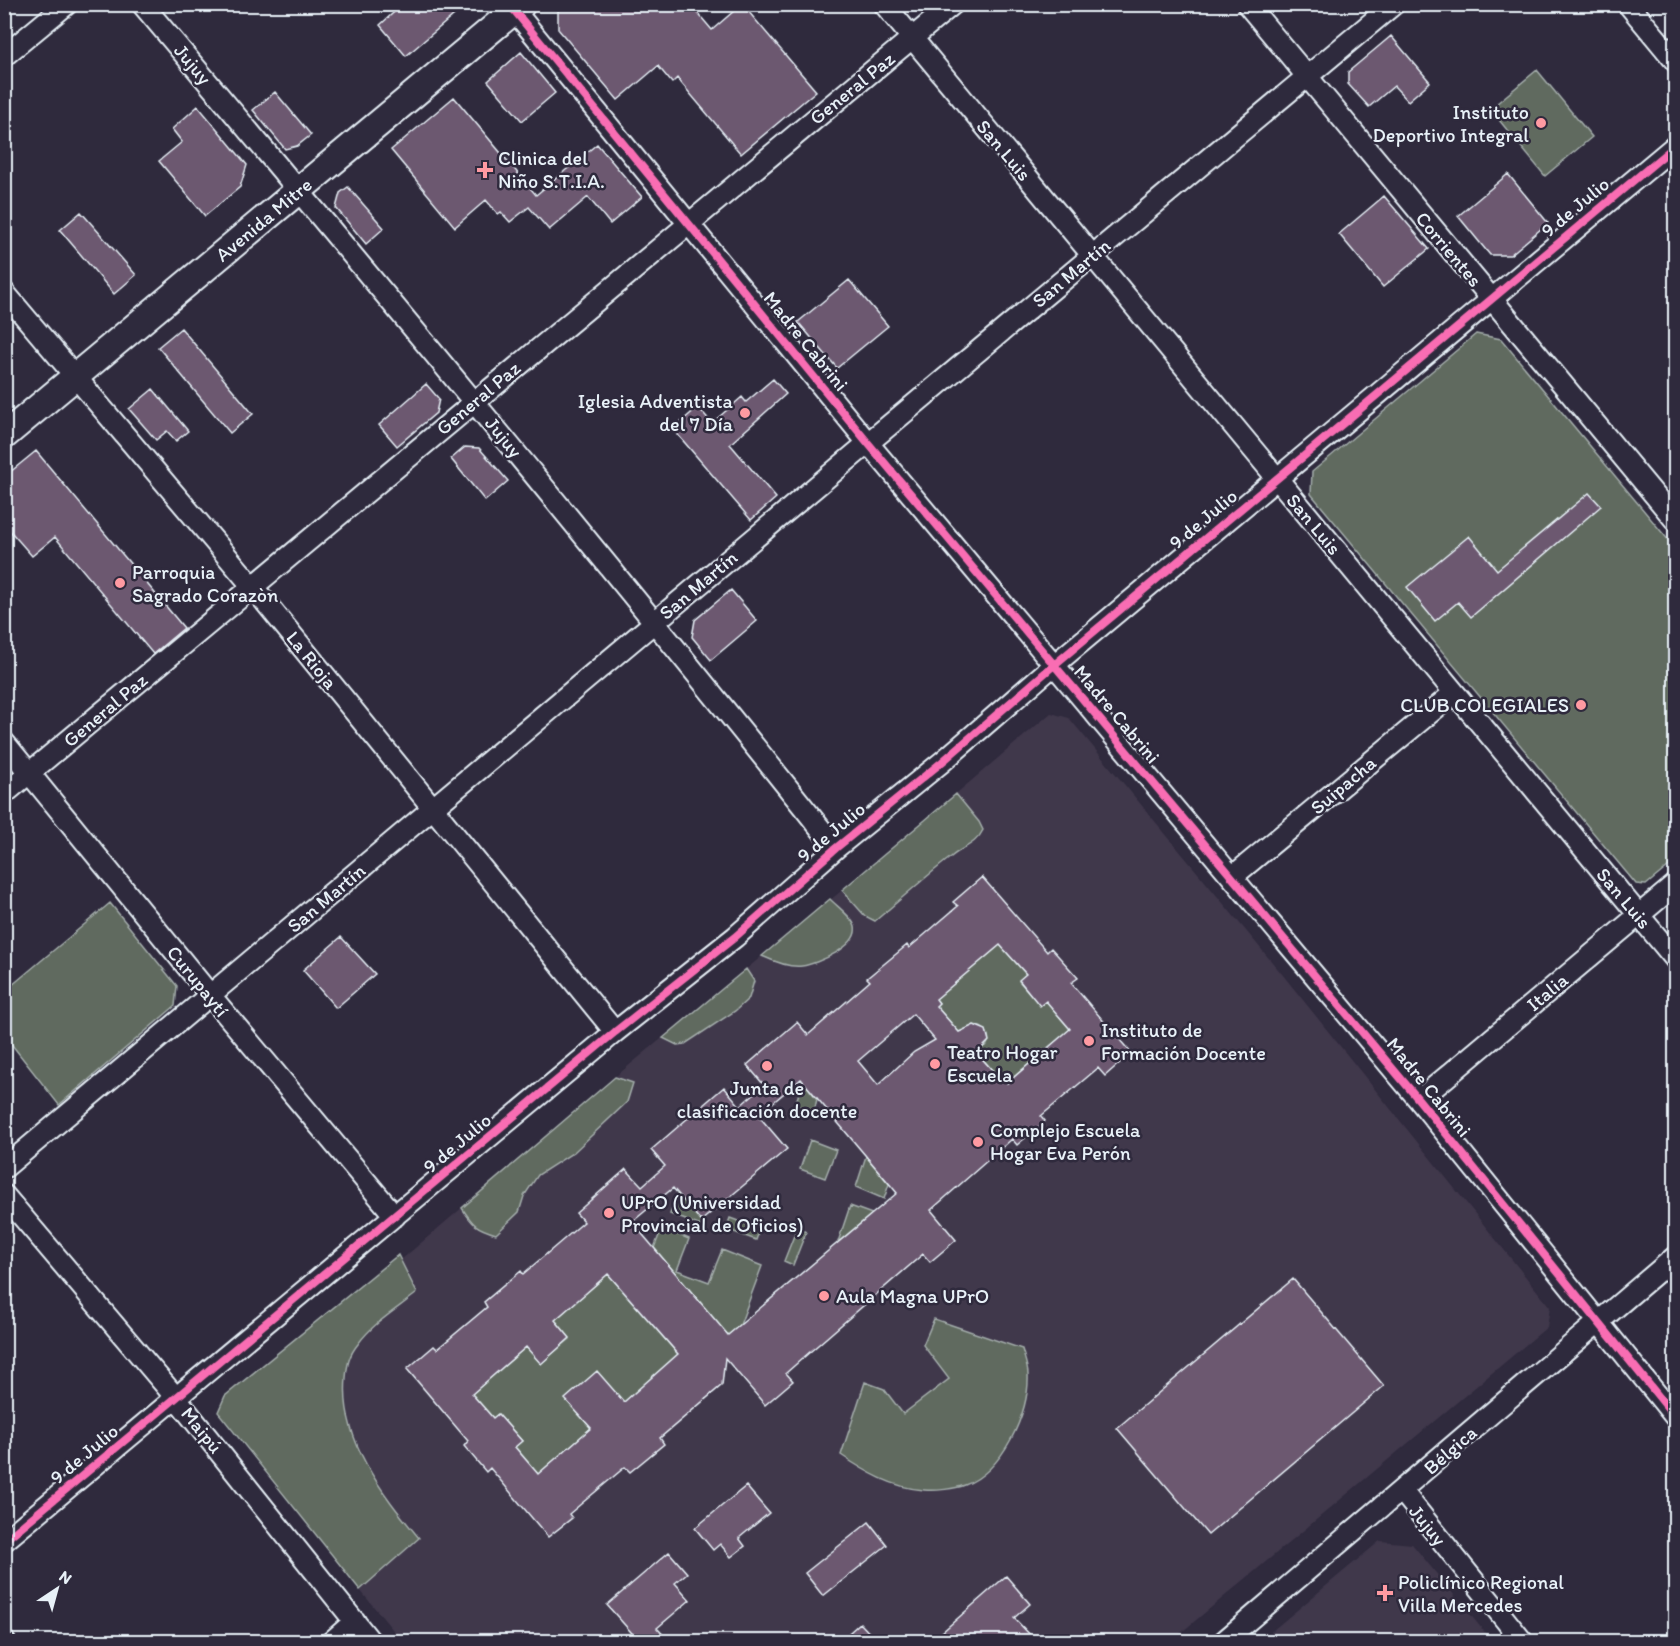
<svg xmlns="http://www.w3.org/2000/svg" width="1680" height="1646" font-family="Itim,sans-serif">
<rect width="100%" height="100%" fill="#2f2a3d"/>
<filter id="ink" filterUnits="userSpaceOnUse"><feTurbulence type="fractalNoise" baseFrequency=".0167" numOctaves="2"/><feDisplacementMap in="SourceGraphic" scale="12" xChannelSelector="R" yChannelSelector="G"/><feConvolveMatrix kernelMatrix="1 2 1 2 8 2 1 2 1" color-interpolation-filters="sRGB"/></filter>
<g filter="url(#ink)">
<path fill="#41384c" d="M1051 713 1069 718 1282 974 1550 1307 1547 1327 1171 1641H402L360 1590 419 1538 385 1497 365 1461 352 1433 344 1397 348 1361 357 1345 372 1328 417 1293 401 1260 615 1077 857 878Z
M1380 1541 1412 1544 1492 1641H1260Z"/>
<path fill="#616a5f" stroke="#a4aeac" stroke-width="1.5" d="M1537 70 1592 137 1545 176 1490 109Z
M1476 334 1501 339 1675 548V861L1646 885 1636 884 1311 494 1312 472Z
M956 794 979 822 983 830C976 845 962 847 951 857 925 877 900 900 875 921L865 916 842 890Z
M830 899C838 907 853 918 855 927 859 946 817 964 802 966 790 968 773 961 762 956Z
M110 903 177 986 175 1006 59 1105 5 1036V991Z
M1000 945 1026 974 1019 981 1040 1005 1046 1001 1070 1029 1007 1083 1004 1079 1001 1080 974 1049H979L987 1045C992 1034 984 1027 974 1025L964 1038 936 1006 939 1003 936 999Z
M746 969 754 981 749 998 735 1011 685 1044 677 1045 663 1038Z
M615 1077 633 1083 627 1102 574 1152 538 1175 524 1196 519 1212 496 1234C476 1228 473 1225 462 1208Z
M803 1081 817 1099 814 1112 795 1105Z
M810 1140 836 1150 825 1178 800 1169Z
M866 1156 889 1184 884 1199 856 1187Z
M677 1193 701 1221 703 1220 701 1226 670 1214Z
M850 1206 872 1214 838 1242Z
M730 1218 760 1229 756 1240 726 1229Z
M662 1228 689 1239 677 1270 709 1282 722 1250 762 1266 740 1325 728 1335 654 1248Z
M797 1228 806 1232 793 1265 784 1261Z
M398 1255 417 1293C397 1309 373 1323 358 1344 349 1355 347 1365 346 1378 340 1440 382 1493 419 1538L360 1590 218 1412 225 1396Z
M608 1274 678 1354 624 1402 597 1372 566 1399 591 1428 538 1474 515 1447 522 1441 498 1414 493 1418 472 1394 526 1347 541 1363 570 1339 555 1320Z
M934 1319 1022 1349C1024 1357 1028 1367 1028 1375 1030 1413 1002 1471 965 1485 955 1489 936 1491 924 1490 893 1488 866 1472 841 1455L865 1382 884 1389 903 1414 949 1379 923 1345Z"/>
<path fill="#6c5870" stroke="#e8f1f8" stroke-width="1.5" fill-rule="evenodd" d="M403 4H467L406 56 380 25Z
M565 4H690L712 30 742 4 816 91 741 154 677 78 672 83 658 66 618 100 558 29V11Z
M1391 36 1430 82 1408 101 1394 86 1369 107 1348 84V72Z
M521 52 555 93 522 121 488 81Z
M275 92 311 135 297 146 285 149 253 110Z
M454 97 536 195 597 144 642 197 610 224 588 197 549 230 529 207 510 222 501 212 498 214 486 200 455 227 391 150Z
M198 106 247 165 240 187 205 216 159 161 182 142 172 129Z
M1508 174 1548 223 1510 255H1490L1458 216Z
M348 187 384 228 366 244 336 208 340 193Z
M1384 196 1429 249 1383 287 1339 234Z
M81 212 136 275 114 294 60 230Z
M849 280 888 326 837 368 798 322Z
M181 328 253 414 230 433 158 347Z
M773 379 786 394 730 444 776 498 751 520 673 429 698 407 712 423 742 397 746 402Z
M426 384 439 399 436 413 397 446 379 425Z
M153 389 188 431 176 441 167 431 156 440 129 409Z
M465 447 479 448 508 481 485 501 451 459Z
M36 451 184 628 153 654 55 537 32 556 4 524V477Z
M1589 493 1601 506 1471 617 1458 602 1435 621 1407 587 1469 536 1497 570Z
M731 590 757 621 711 660 692 637 695 620Z
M982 877 1047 952 1051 948 1078 978 1071 983 1131 1053 1105 1076 1098 1068 1041 1116 1045 1121 1017 1145 1012 1139 931 1210 956 1240 930 1262 923 1254 803 1358 786 1373 793 1381 765 1405 725 1358 722 1385 660 1438 664 1444 630 1472 625 1467 569 1514 572 1518 548 1537 490 1468 486 1472 464 1446 468 1441 407 1369 434 1346 437 1349 487 1307 484 1302 521 1271 523 1274 584 1222 576 1213 626 1169 642 1186 665 1166 651 1150 724 1087 740 1106 764 1085 747 1065 797 1022 808 1035 870 981 867 978 907 945 909 948 958 906 953 902ZM1000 945 1026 974 1019 980 1040 1006 1046 1001 1070 1029 1007 1083 1004 1078 1001 1080 977 1053 989 1041 986 1030 974 1025 959 1032 936 1006 939 1003 936 999ZM913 1014 935 1040 914 1052 878 1085 858 1061ZM801 1079 897 1193 728 1335 632 1222 673 1188 701 1221 787 1149 758 1115ZM608 1274 678 1354 624 1402 597 1371 565 1399 591 1428 538 1474 515 1447 522 1441 498 1414 493 1418 472 1394 526 1347 541 1364 570 1338 555 1320Z
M341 937 375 974 336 1008 303 970Z
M1293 1279 1384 1386 1208 1535 1117 1428Z
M746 1486 769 1513 739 1538 745 1546 731 1557 720 1544 713 1550 695 1528Z
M869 1522 887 1545 823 1596 805 1573Z
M669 1552 687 1573 675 1583 690 1600 657 1628 669 1641H639L607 1605Z
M1006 1576 1030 1604 1014 1618 1036 1641H949L941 1633Z
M860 1623 877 1641H840Z"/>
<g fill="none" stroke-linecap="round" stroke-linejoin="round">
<g stroke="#e8f1f8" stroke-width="24">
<path id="minor" d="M142 4C377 283 609 563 836 848
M509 4 868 443 1419 1100 1676 1418
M884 4 1676 960
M1247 4 1676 521
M1628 4 1676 62
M4 56 67 4
M4 292 253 587 615 1032
M4 742 210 995 395 1216
M4 794 953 4
M1232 877 1454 693
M1419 1100 1676 884
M4 1168 868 443 1394 4
M4 1195 177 1399 371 1642
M1402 1491 1523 1642
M4 1541 615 1032 735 937 836 848 942 762 1054 665 1676 145
M4 1641 5 1642
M331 1642 355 1621
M1223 1642 1676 1256"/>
</g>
<g stroke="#e8f1f8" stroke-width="30">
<g id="major">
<path id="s1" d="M4 436 522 4"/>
</g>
</g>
<use href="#minor" stroke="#2f2a3d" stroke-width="20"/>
<use href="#major" stroke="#2f2a3d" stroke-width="26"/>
<g stroke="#2f2a3d" stroke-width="11">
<path id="cycleway" d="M509 4 868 443 1419 1100 1676 1418
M4 1541 615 1032 735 937 836 848 942 762 1054 665 1676 145"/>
</g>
<use href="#cycleway" stroke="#f96db3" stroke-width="8"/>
</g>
</g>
<g fill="#ff9aa2" stroke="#2f2a3d" stroke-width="2">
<circle cx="1541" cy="123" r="6"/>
<path d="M482 161h6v6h6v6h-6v6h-6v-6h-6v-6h6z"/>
<circle cx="745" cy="413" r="6"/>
<circle cx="120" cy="583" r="6"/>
<circle cx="1581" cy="705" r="6"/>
<circle cx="1089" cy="1041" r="6"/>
<circle cx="935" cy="1064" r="6"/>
<circle cx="767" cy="1066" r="6"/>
<circle cx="978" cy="1142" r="6"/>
<circle cx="609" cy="1213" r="6"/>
<circle cx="824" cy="1296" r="6"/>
<path d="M1382 1584h6v6h6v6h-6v6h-6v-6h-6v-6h6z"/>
</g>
<g text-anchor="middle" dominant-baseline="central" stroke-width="5" stroke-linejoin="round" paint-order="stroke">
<g font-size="20" fill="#e8f1f8" stroke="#2f2a3d">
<text transform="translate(193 64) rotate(50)">Jujuy</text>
<text transform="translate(852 88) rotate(-39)">General Paz</text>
<text transform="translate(1004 150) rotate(50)">San Luis</text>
<text transform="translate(1575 207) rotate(-40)">9 de Julio</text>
<text stroke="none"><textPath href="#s1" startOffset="338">Avenida Mitre</textPath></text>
<text transform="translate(1449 249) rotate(50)">Corrientes</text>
<text transform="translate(1071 273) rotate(-40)">San Martín</text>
<text transform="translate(806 341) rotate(51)">Madre Cabrini</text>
<text transform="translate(478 398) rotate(-40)">General Paz</text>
<text transform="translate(504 437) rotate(51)">Jujuy</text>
<text transform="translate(1203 519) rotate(-40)">9 de Julio</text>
<text transform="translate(1314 524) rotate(50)">San Luis</text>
<text transform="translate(698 585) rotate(-40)">San Martín</text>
<text transform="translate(312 660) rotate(51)">La Rioja</text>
<text transform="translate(105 710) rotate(-40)">General Paz</text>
<text transform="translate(1117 714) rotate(50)">Madre Cabrini</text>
<text transform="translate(1343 785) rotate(-40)">Suipacha</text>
<text transform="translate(831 832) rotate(-40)">9 de Julio</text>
<text transform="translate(326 898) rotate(-40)">San Martín</text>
<text transform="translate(1624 898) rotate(50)">San Luis</text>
<text transform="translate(198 981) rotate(51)">Curupaytí</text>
<text transform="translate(1547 992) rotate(-40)">Italia</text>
<text transform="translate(1429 1087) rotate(51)">Madre Cabrini</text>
<text transform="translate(457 1143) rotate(-40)">9 de Julio</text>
<text transform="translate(202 1430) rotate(51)">Maipú</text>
<text transform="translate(1450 1450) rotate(-41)">Bélgica</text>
<text transform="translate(84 1454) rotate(-40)">9 de Julio</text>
<text transform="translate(1428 1525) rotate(51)">Jujuy</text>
</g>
<g font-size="20" fill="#e8f1f8" stroke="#2f2a3d" text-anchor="start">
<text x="1529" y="112" text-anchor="end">Instituto<tspan x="1529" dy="23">Deportivo Integral</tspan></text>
<text x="498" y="158">Clinica del<tspan x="498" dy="23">Niño S.T.I.A.</tspan></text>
<text x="733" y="401" text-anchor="end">Iglesia Adventista<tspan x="733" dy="23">del 7 Día</tspan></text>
<text x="132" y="572">Parroquia<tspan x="132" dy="23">Sagrado Corazòn</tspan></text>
<text x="1569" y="705" text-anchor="end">CLUB COLEGIALES</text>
<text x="1101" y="1030">Instituto de<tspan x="1101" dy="23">Formación Docente</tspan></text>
<text x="947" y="1052">Teatro Hogar<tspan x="947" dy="23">Escuela</tspan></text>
<text x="767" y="1088" text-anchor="middle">Junta de<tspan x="767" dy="23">clasificación docente</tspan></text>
<text x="990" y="1130">Complejo Escuela<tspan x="990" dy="23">Hogar Eva Perón</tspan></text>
<text x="621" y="1202">UPrO (Universidad<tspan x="621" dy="23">Provincial de Oficios)</tspan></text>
<text x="836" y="1296">Aula Magna UPrO</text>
<text x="1398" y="1582">Policlínico Regional<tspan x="1398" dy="23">Villa Mercedes</tspan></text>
</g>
</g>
<rect width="1680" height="1646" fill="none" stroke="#2f2a3d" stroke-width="24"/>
<rect x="12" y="12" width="1656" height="1622" fill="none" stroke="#e8f1f8" stroke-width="2" filter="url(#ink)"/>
<g transform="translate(57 1589) rotate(36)" stroke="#2f2a3d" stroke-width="4.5" paint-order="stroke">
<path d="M0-4.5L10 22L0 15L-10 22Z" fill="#e8f1f8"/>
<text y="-9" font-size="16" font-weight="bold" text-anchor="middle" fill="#e8f1f8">N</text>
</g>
</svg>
